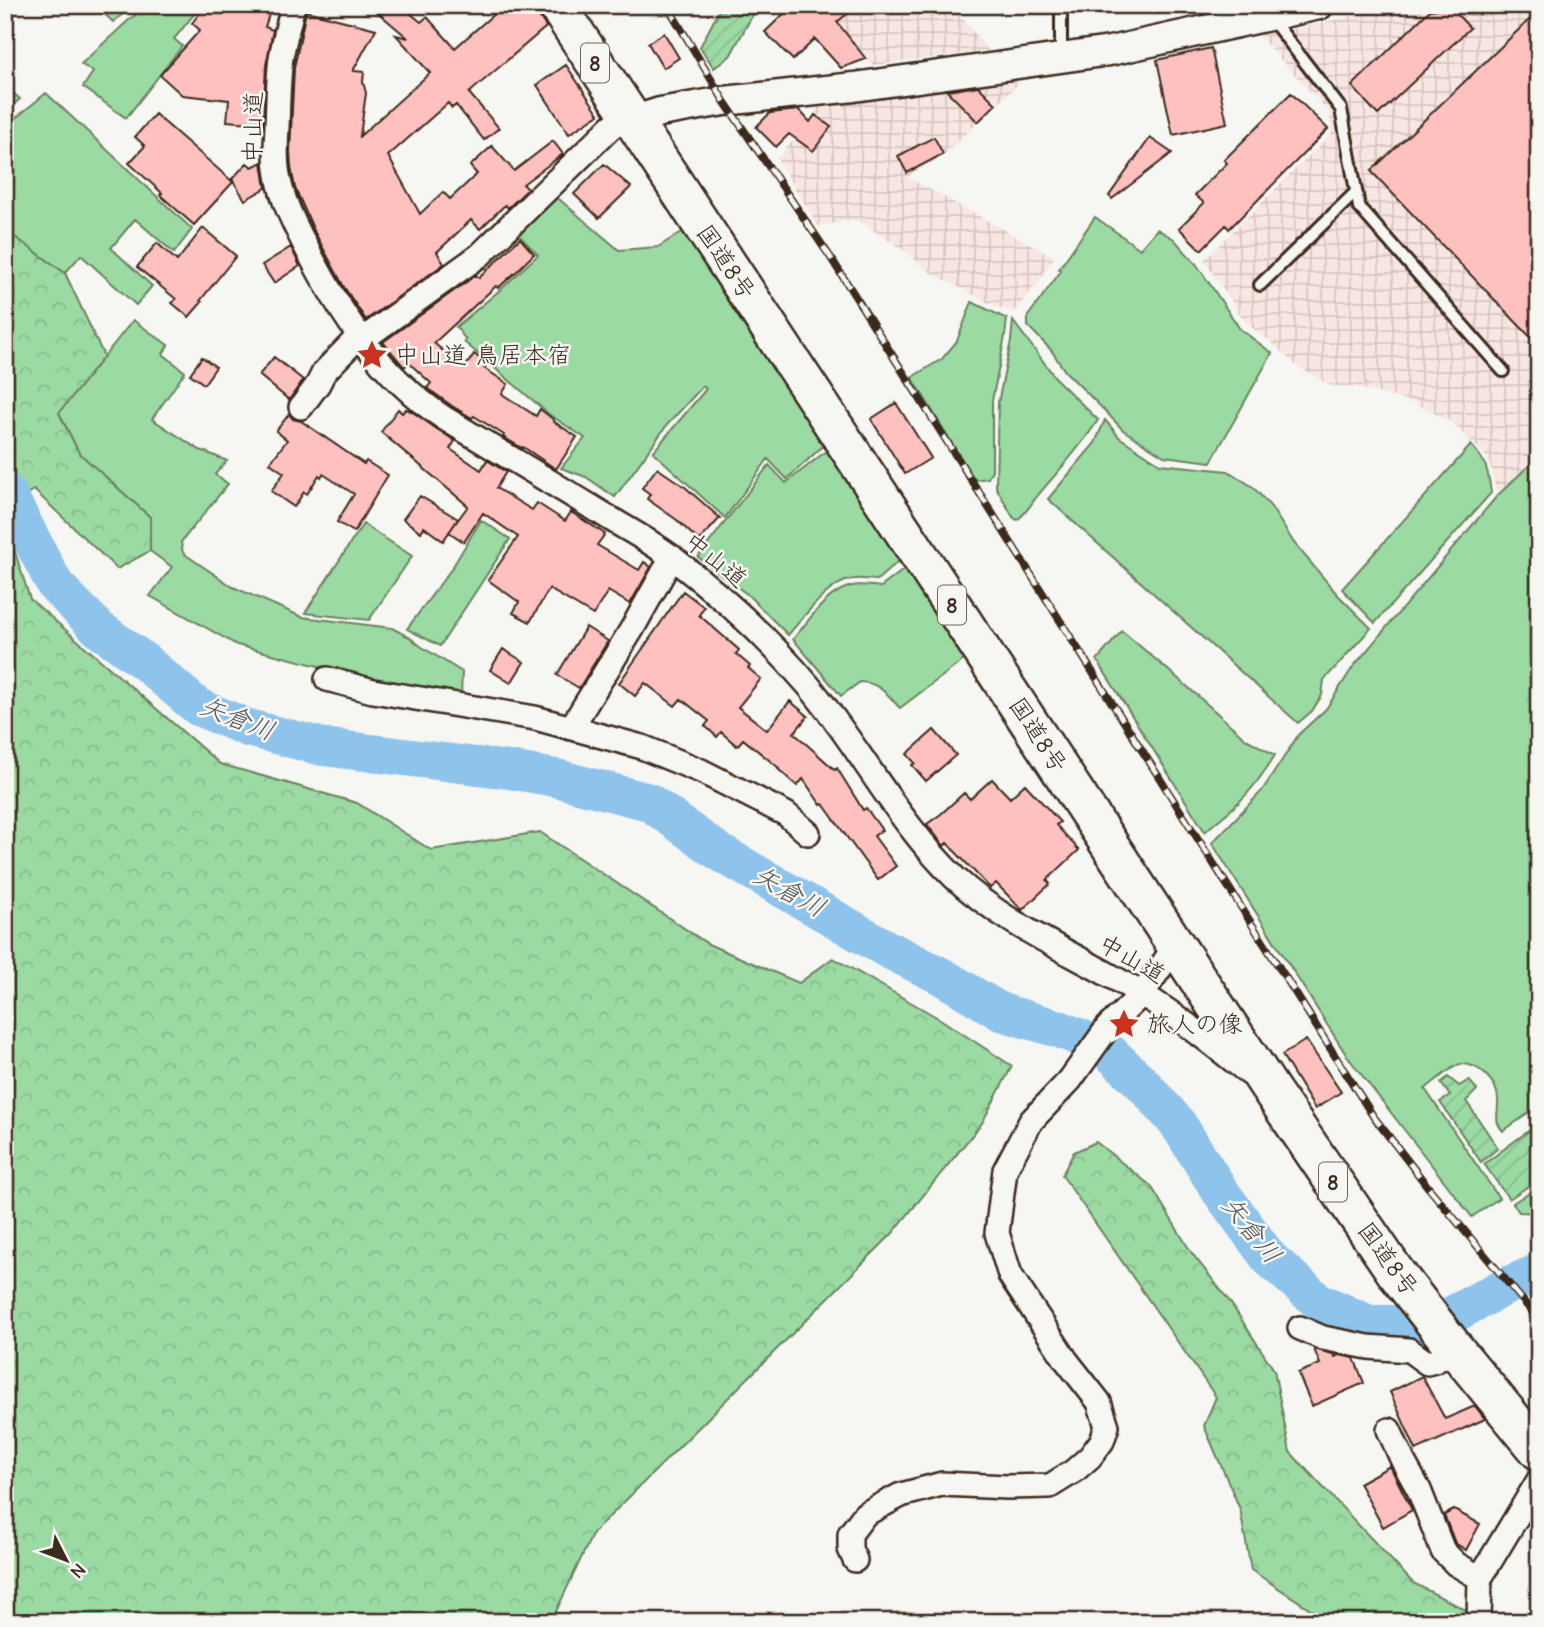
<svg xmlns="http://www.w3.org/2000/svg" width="1544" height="1627" font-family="'Comic Neue','Klee One',sans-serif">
<defs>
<pattern id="industrial-grid" width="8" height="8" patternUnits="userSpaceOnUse" patternTransform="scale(1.75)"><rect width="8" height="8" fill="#f8e6e3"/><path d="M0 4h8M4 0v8" fill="none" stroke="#d6c5c2"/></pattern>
<pattern id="forest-crowns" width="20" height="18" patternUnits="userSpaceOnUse" patternTransform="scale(1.75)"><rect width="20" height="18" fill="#9bdaa3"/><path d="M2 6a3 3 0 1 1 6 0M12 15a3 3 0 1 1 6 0" fill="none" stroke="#86bb8c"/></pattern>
<pattern id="garden-furrows" width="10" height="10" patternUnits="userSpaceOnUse" patternTransform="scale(1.75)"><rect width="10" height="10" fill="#9bdaa3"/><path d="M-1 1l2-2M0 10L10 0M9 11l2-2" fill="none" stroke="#86bb8c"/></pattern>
</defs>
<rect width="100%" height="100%" fill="#f6f6f2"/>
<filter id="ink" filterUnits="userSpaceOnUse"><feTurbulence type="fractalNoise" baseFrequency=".0143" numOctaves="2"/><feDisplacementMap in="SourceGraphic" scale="14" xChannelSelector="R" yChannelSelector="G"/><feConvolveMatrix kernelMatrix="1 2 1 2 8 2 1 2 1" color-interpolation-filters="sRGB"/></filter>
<g filter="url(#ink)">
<path fill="url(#industrial-grid)" d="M822 5H951L989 51 873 65Z
M1406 5H1521L1539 24V456L1497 496 1491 467 1486 456 1451 422 1413 402 1359 388 1329 385 1297 366 1271 342 1246 323 1204 260 1332 133 1329 112 1259 36Z
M1019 80 1020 82 944 155 907 177 1054 257 1039 281 1014 312 995 306 928 271 908 253 859 221 853 220 818 226 777 159 811 119 821 103Z"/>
<path fill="#9bdaa3" stroke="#6b8260" stroke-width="2" d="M95 5H134L113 22Z
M148 5H185L195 13 174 39 182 46 126 118 83 87 93 72 81 64 130 19Z
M5 86 20 99 5 112Z
M46 93 192 229 174 253 135 219 111 248 152 286 136 305 81 255 65 273 5 230V127Z
M553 194 619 250 658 247 685 230 826 443 787 479 768 459 725 518 653 452 706 389 703 386 667 425 615 497 586 477 561 468 585 438 550 415 464 342 466 340 456 327 500 290 538 255 515 231Z
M1095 217 1140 249 1157 229 1174 239 1197 265 1240 329 1272 353 1211 462 1164 456 1123 430 1108 414 1065 371 1051 350 1028 326V316L1061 271 1059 269Z
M972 302 1007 319 1005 336 992 401V470L988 478 974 480 912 377 942 359 957 341Z
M133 320 168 345 163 354 185 372 152 419 198 449 227 461 215 474 228 484 181 542 183 553 233 587 302 617 392 628 409 637 422 647 462 672 461 696 338 671 237 645 150 596 172 567 150 551V517L79 453 59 413Z
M1013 321 1058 381 1098 420C1081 447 1059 470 1039 494 1031 503 1027 513 1017 520L1013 517 996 487 998 403 1011 341Z
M1105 420 1119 437 1160 464 1228 471 1253 487 1271 507 1294 543 1337 594 1371 628 1324 680 1322 695 1312 711 1298 723 1048 499 1095 443Z
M1471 445C1487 463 1488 469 1491 493L1375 623 1342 589Z
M830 448 901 559 877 580C870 580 862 578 855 579 830 580 804 617 788 635L748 595 698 557 769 465 786 483Z
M1539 456V1106L1503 1131C1493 1120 1499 1113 1498 1100 1498 1083 1479 1063 1461 1064 1453 1065 1433 1083 1425 1089L1499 1198 1472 1217 1347 1056 1212 843 1262 791 1299 734 1326 709 1353 667 1497 496Z
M481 520 510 539 440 646 407 629 452 568Z
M363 524 412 556 369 620 305 613Z
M906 568 965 659 900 708C886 694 881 683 860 682L841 696 793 639C809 621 827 591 852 586 861 584 871 586 881 587Z
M1122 631 1181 681 1246 739 1275 755C1264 773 1253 789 1238 803 1227 814 1216 821 1205 832L1097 660Z
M1539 1186V1213L1519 1212 1513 1203Z"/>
<path fill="url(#forest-crowns)" stroke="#6b8260" stroke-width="2" d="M5 230 65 273 104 356 59 413 79 453 150 517V551L117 569 34 490 5 504Z
M5 521 30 599 220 764 357 803 431 850 540 832 708 944 799 983 833 958 940 1019 1012 1066 982 1123 892 1234 593 1533 551 1622H5Z
M1096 1142 1151 1186 1191 1252 1230 1302 1274 1370 1290 1452 1413 1583 1466 1610 1477 1622H1330L1251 1570 1240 1509 1204 1426 1216 1397 1062 1175 1074 1152Z"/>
<path fill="url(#garden-furrows)" stroke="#6b8260" stroke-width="2" d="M722 5H763L752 16 730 56 714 68 700 47Z
M1448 1077 1459 1086 1469 1080 1477 1090 1466 1101 1498 1148 1481 1162 1440 1102 1450 1096 1441 1083Z
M1539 1123V1179L1509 1199 1484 1164Z"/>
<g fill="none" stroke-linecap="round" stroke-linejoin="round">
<path stroke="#8ec3eb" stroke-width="38" d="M5 491 8 494 55 585 99 629 145 662 198 707 248 728 323 747 509 770 556 778 649 802 719 852 885 948 943 977 1001 1012 1059 1029 1105 1048 1143 1084 1178 1124 1220 1191 1269 1258 1318 1301 1369 1324H1414L1452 1315 1500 1289 1539 1272"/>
</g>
<path fill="#fec1bf" stroke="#3b2a1e" stroke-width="2" d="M206 5H272L265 27 273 30 266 65 263 124 227 121 229 100 182 95 160 75 200 30 192 23Z
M369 5H400L421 22 427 17 455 48 504 5H532L546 27 469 93 499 128 484 140 456 105 452 108 448 103 388 156 420 214 443 192 450 199 477 174 470 166 492 146 514 171 553 141 563 154 523 184 528 189 508 208 505 205 480 229 471 220 437 252 444 264 366 320 344 287 315 233 295 188 291 167 290 151 294 68 306 11 376 29 353 71 364 72 363 82 366 93 360 136 430 73 396 35 408 38Z
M793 5H859L837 22 866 59 841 68 815 39 793 60 765 32Z
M1450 7 1470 28 1378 115 1352 86 1430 10Z
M1529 20 1539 31V346L1371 171Z
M664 33 679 58 663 68 648 43Z
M1211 48 1227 123 1173 135 1157 60Z
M566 65 599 114 569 134 537 85Z
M978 86 996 104 978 122 947 91Z
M1291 93 1328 129 1229 229 1226 225 1201 250 1179 228 1204 203 1195 195 1227 163 1224 160Z
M799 110 810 122 815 115 831 127 813 151 789 134 776 147 756 127 770 113Z
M155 114 233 182 194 225 160 195 162 193 129 163 145 146 135 137Z
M934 137 943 154 907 173 898 156Z
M1150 138 1172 153 1112 199 1109 196Z
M262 162 266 188 245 200 232 179 247 163 252 167Z
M604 164 631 187 599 218 574 194Z
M203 228 236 256 200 301 202 302 189 317 172 303 176 299 137 267 157 243 177 261Z
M520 238 534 254 517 271 498 288 496 286 434 343 464 369 474 354 487 364 484 368 508 384 502 394 536 416 540 409 554 420 553 421 577 437 556 469 523 447 522 448 503 437 504 435 474 416 472 418 452 406 427 388 431 383 409 363 404 367 383 342 476 275 479 278Z
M291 247 300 266 274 283 262 265Z
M202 357 216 367 204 384 190 374Z
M274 357 303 380 289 400 259 375Z
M896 403 931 458 905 474 871 419Z
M398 409 402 413 406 409 411 411 455 441 450 449 481 470 487 460 506 472 496 488 532 510 537 503 565 521 571 512 605 534 597 545 639 570 644 562 651 567 630 604 608 591 593 615 549 589 530 622 513 613 519 602 488 580 518 537 483 513 464 542 449 532 468 506 381 432Z
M289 414 293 419 301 421 364 464 366 461 388 475 354 532 337 522 354 494 323 474 321 477 319 475 307 494 304 492 294 507 271 491 284 473 270 463 287 440 276 431Z
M657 468 685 487 720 518 699 541 677 520 647 499 650 494 642 488Z
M420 496 458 519 443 541 424 527 421 532 403 519Z
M683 591 704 607 699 615 739 650 736 654 750 666 748 668 761 679 738 707 767 730 790 701 808 716 794 733 835 770 837 768 863 810 866 808 882 830 874 836 896 866 878 880 823 804 821 805 803 779 797 786 778 769 779 768 743 739 737 746 721 732 717 737 705 726 709 721 681 699 675 706 645 683 635 696 619 683Z
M586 627 608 641 579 688 557 675Z
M503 649 524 662 511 683 490 670Z
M934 730 956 755 926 781 912 765 915 763 907 754Z
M992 779 1010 798 1025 784 1060 822 1056 825 1079 850 1047 880 1050 884 1022 910 996 883 990 888 947 843 944 846 927 824 941 814 964 793 970 799Z
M1306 1040 1341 1092 1315 1109 1282 1055Z
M1314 1349 1333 1354 1335 1357 1339 1355 1354 1358 1364 1383 1312 1406 1298 1373 1320 1364Z
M1422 1376 1445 1419 1475 1406 1485 1419 1416 1450 1390 1392Z
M1390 1466 1412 1510 1383 1527 1359 1483Z
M1454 1510 1480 1524 1466 1550 1455 1543 1444 1515Z"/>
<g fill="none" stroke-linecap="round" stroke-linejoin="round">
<g stroke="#3b2a1e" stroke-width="16">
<path id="service" d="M1056 5 1061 8V55
M1226 5 1230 24
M1270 17 1341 109 1359 207 1503 371
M1260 285 1356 192"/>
</g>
<g stroke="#3b2a1e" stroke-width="28">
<path id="minor" d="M293 5C289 23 284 40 281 58 278 80 278 104 277 127 276 143 275 159 278 175 282 200 294 223 305 245 340 313 379 375 444 418 500 452 556 485 611 519 632 532 655 544 674 559 722 596 768 638 808 685 860 747 897 822 955 878 1010 929 1081 956 1143 995 1181 1018 1215 1046 1249 1073
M362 340 480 255 612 126 632 121
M301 407 318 384 324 372 359 336
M327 679 373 691 535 718 642 747 701 771 786 814 808 833
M571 728 632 629 672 557
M1300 1328 1323 1338 1368 1347 1409 1350 1427 1363 1435 1361 1455 1349
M1389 1430 1403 1461 1419 1490 1443 1551 1456 1564 1480 1578
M855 1560 850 1549V1534L865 1514 901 1495 942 1484 1007 1487 1050 1486 1074 1471 1090 1457 1102 1441 1107 1426 1099 1402 1066 1360 1010 1275 997 1233 1005 1170 1031 1121 1070 1080 1108 1027 1142 994 1176 945
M1479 1622 1480 1578 1539 1480"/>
</g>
<g stroke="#3b2a1e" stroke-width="33">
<path id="tertiary" d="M632 121 660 112 724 101 854 87 1110 51 1319 5"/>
</g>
<g stroke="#3b2a1e" stroke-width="42">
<path id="trunk" d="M557 5 1271 1090 1396 1273 1455 1349 1539 1451"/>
</g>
<use href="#service" stroke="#f6f6f2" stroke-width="10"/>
<use href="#minor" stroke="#f6f6f2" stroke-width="23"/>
<use href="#tertiary" stroke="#f6f6f2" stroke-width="28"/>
<use href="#trunk" stroke="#f6f6f2" stroke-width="37"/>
<g stroke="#3b2a1e" stroke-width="8">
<path id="rail" d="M667 5 724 101 831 258 1373 1116 1428 1187 1539 1320"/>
</g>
<use href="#rail" stroke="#f6f6f2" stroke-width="5" stroke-dasharray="16" stroke-linecap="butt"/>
</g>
</g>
<defs>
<g id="sight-bare" transform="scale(2.415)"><path d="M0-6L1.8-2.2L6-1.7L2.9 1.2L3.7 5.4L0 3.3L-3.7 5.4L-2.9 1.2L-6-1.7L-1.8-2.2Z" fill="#c8321e" stroke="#f6f6f2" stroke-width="2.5" paint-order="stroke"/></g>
</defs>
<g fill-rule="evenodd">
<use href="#sight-bare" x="372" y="355"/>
<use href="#sight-bare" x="1124" y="1024"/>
</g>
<g text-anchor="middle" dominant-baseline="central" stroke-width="5" stroke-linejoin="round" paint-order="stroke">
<g fill="#f6f6f2" stroke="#73675e" stroke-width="2">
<rect x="581" y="43.5" width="28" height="39" rx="5"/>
<rect x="938" y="585.5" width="28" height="39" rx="5"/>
<rect x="1319" y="1162.5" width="28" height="39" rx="5"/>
</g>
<g font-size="23" font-weight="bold" fill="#3b2a1e">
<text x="595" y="63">8</text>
<text x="952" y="605">8</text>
<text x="1333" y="1182">8</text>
</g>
<g font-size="24" fill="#3b2a1e" stroke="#f6f6f2">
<text transform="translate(253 127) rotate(-89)">中山道</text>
<text transform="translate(726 262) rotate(56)">国道8号</text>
<text transform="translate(716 560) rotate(39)">中山道</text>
<text transform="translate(1038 735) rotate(57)">国道8号</text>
<text transform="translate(1132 959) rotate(30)">中山道</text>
<text transform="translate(1388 1259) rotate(54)">国道8号</text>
</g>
<g font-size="24" fill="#3b2a1e" stroke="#f6f6f2" text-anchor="start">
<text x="395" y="355">中山道 鳥居本宿</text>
<text x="1147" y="1024">旅人の像</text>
</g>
<g font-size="26" font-style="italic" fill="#54585c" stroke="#f6f6f2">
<text transform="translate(237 719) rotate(21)">矢倉川</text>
<text transform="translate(789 892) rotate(29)">矢倉川</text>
<text transform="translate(1251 1230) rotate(51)">矢倉川</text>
</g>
</g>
<rect width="1544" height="1627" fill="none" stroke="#f6f6f2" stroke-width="28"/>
<rect x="14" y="14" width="1516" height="1599" fill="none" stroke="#3b2a1e" stroke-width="2.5" filter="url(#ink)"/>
<g transform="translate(66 1560) rotate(132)" stroke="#f6f6f2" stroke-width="5" paint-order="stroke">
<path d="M0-5L12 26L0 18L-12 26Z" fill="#3b2a1e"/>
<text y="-10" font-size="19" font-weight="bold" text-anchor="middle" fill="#3b2a1e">N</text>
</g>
</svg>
